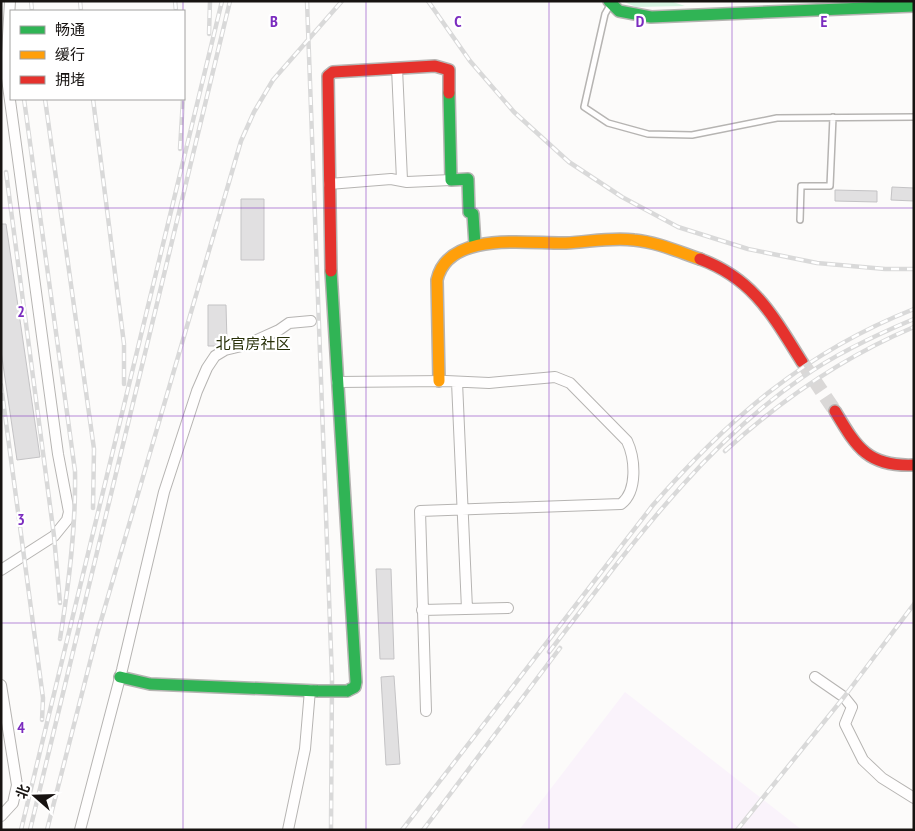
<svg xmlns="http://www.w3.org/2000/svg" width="915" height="831" font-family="'PT Sans Narrow','Noto Sans SC',sans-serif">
<rect width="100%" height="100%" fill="#fcfbfa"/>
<path fill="#faf3fb" d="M625 692 761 798 802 830H519Z"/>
<path fill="#d6f4e2" d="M622 1H670L685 6 636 7Z"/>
<path fill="#e1e0e1" stroke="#c4c3c5" d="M892 187 914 188V201L891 200Z
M835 190 877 191V202L835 201Z
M241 199H264V260H241Z
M1 224H6L40 457 17 460 1 351Z
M208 305H226L227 342 218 346H208Z
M376 569H391L394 659H380Z
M394 676 400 764 386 765 381 677Z"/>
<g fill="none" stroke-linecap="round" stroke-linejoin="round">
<path stroke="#dad8d7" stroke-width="14" stroke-dasharray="14 7" stroke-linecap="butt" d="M802 362 835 411"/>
<g stroke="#b6b4b2" stroke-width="8">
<path id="lane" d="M609 7 605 14 584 107 608 123 648 134 692 135 777 118 914 117
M800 220 801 186H830L833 117"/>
</g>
<g stroke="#b6b4b2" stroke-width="12">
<path id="street" d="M397 68 402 180
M329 184 391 179 407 182 451 180
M337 382 446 381 489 383 555 377 570 383 627 441C635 458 638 491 621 504L420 511 426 711
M457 382 467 609
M1 570 54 536 67 520 69 512 58 454 6 71 10 1
M422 610 508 608
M815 677 844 697 852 707 845 724 863 760 882 778 914 798
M1 685 17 785 13 803 1 816
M80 830 122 670 164 492 197 391 207 368 215 356 225 350 246 345 279 330 289 323 311 321
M288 830 305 749 310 690"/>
</g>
<g stroke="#b6b4b2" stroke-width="14">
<path id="fast" d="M609 1 619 11 651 17 914 6
M449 93 451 180 468 179 469 212 473 214 475 245
M331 271 356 682 355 687 347 691
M120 677 150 684 318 691"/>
</g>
<g stroke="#b6b4b2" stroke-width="14">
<path id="slow" d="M439 381 437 280C448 230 528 244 566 243 589 242 611 237 634 240 657 242 679 252 700 259"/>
</g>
<g stroke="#b6b4b2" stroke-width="14">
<path id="jam" d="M700 259C754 279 773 316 802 362
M331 271 328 76 333 72 435 66 449 70V93
M835 411C857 448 868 467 914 465"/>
</g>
<use href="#lane" stroke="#fffefe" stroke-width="5"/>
<use href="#street" stroke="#fffefe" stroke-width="10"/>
<use href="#fast" stroke="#30b455" stroke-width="11"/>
<use href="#slow" stroke="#ff9f0a" stroke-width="11"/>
<use href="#jam" stroke="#e5322d" stroke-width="11"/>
<g stroke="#d9d9d9" stroke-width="4.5">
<path id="rail" d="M31 1 32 11
M80 1 81 11
M175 1 176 11
M307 1 332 678 331 830
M428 1 470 61 514 112 569 162 622 197 678 227 748 249 817 263 885 269H914
M209 34 210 1
M24 99 75 471C76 528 69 583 60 639
M45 99 94 449 93 508
M93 99 124 344V384
M180 149 183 99
M6 172 54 536 60 603
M1 385 43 698 42 720
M725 451C782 399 843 357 914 327
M549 652C626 553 698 449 803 377 837 353 876 335 914 319
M21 830 222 1
M30 830 230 1
M47 830 98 631 241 141 254 112 273 80 342 1
M402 830 653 505C729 418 805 352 914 309
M423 830 560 648
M737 830 844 697 914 604"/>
</g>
<use href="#rail" stroke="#fff" stroke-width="2.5" stroke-dasharray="8" stroke-linecap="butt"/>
<g stroke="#b6b4b2" stroke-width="14" stroke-linecap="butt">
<path id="fast-bridge" d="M318 691H347"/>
</g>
<use href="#fast-bridge" stroke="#30b455" stroke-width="11"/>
</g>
<path fill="none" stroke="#7b2cbf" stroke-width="1" stroke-opacity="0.55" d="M183 1V11M366 1V830M549 1V830M732 1V830M183 99V830M1 208H914M1 416H914M1 623H914"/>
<g text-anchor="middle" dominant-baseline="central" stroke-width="4.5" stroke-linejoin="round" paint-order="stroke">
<g font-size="15" fill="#272f07" stroke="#fff">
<text x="253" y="343">北官房社区</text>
</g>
</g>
<g font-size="16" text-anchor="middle" font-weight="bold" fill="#7b2cbf" stroke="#fff" stroke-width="4.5" stroke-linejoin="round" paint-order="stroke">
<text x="274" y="27">B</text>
<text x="458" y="27">C</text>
<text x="640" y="27">D</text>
<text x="824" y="27">E</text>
<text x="21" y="317">2</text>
<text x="21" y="525">3</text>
<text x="21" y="733">4</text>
</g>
<rect width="915" height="831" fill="none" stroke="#171311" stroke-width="5"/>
<rect x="10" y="10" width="175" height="90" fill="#ffffff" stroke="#a2a1a0"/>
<rect x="20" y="26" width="25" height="8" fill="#30b455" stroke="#a2a1a0"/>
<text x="55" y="35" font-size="15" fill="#171311">畅通</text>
<rect x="20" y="51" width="25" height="8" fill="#ff9f0a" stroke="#a2a1a0"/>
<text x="55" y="60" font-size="15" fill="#171311">缓行</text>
<rect x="20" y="76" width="25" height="8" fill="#e5322d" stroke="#a2a1a0"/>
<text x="55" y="85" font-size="15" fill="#171311">拥堵</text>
<g transform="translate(35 796) rotate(290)" stroke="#ffffff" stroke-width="4" paint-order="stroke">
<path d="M0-4L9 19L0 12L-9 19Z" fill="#171311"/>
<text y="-8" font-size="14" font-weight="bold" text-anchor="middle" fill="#171311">北</text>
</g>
</svg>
